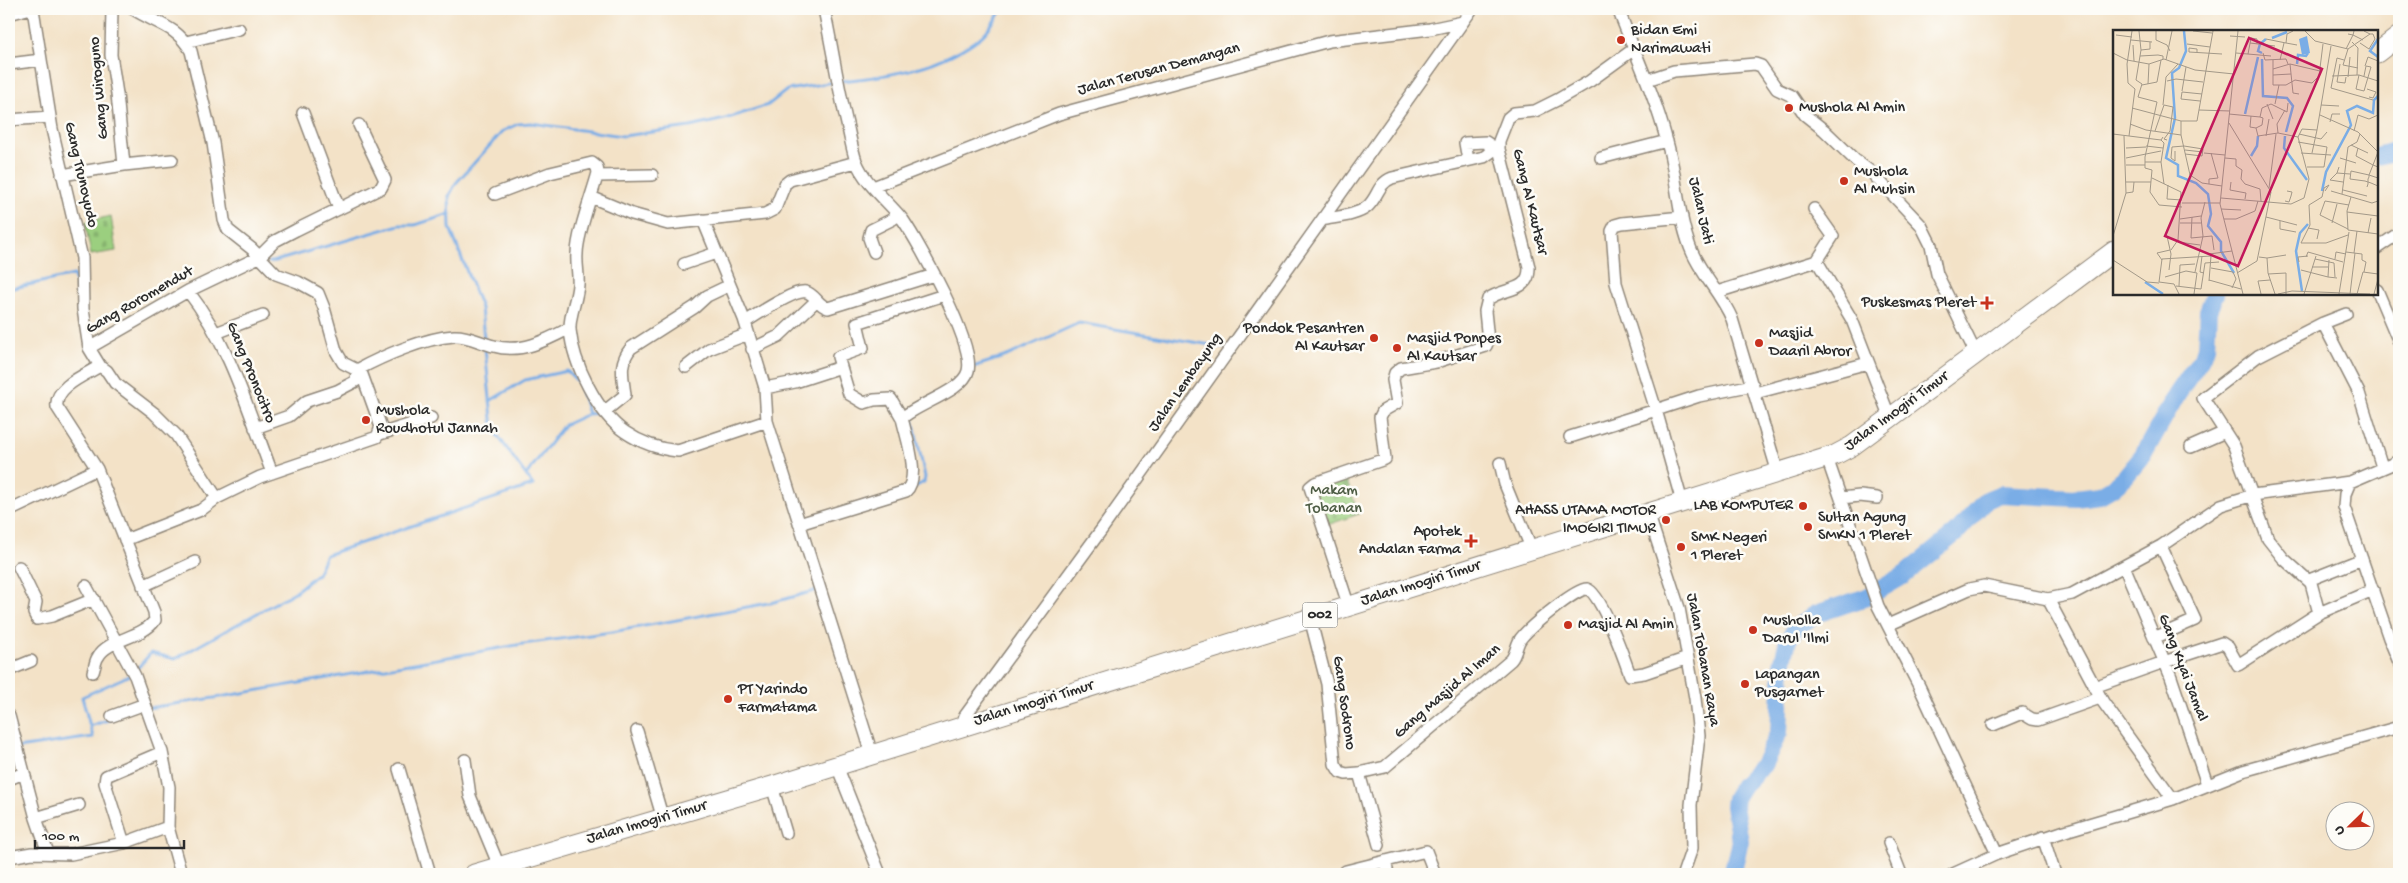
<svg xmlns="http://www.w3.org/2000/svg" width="2408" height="883" font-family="'Gochi Hand',sans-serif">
<defs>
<pattern id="cemetery-stones" width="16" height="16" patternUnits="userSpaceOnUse" patternTransform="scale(1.25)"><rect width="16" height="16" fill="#9bcf7f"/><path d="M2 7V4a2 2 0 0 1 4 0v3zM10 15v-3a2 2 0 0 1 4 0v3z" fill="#86b26e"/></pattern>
</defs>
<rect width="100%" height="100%" fill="#fdfcf7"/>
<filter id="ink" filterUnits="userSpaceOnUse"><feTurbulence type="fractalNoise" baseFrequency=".02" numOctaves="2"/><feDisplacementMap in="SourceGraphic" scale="10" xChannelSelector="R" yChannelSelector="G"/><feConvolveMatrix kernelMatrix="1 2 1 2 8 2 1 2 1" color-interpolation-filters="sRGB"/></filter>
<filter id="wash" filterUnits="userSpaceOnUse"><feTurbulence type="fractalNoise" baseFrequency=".0096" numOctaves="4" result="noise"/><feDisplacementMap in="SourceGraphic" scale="20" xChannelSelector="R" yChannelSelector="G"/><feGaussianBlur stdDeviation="1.12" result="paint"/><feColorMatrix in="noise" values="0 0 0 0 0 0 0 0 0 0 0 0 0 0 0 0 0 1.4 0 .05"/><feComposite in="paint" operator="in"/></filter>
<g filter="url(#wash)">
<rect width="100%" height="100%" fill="#f3e2c7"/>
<path fill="url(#cemetery-stones)" stroke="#637d55" d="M111 216 116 251 91 255 85 222Z
M1345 476 1359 514 1324 526 1312 489Z"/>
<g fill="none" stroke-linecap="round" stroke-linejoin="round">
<path stroke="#7aade6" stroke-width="3" d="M841 81C890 76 941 68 982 36 990 29 996 17 1003 9
M269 262H272L399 225H415L450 214
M9 289 74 275 78 297
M972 370 973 367 1007 356 1079 323 1223 347
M490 401 525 380 567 371 579 383 588 414 601 413
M912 415 925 477 924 482 913 488
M526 475 564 425 588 414
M135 671 151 653 175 659 295 592 317 574 326 555 533 485 493 429 481 308 450 228 449 196 456 183 503 131 518 124 531 123 623 136 690 127 725 119 768 105 787 90 834 82
M148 708 214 698 523 644 612 632 774 602 818 590
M90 726 111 719
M9 746 17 748 93 737 82 697 130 675"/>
<path stroke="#7aade6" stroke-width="18" d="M2377 156 2399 150
M1732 874 1740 841 1734 806 1735 798 1743 785 1763 765 1779 732 1782 665 1788 640 1797 627 1816 614 1867 597 1903 576 1956 533 1986 500 2001 494 2076 498 2100 495 2112 488 2125 477 2143 455 2177 394 2203 356 2206 347 2208 311 2215 294"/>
</g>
</g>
<g filter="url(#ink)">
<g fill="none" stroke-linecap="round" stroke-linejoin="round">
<g stroke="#8f8679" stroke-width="14">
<path id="street" d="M33 9 52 129 82 258 83 309 89 348
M112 9 111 55 117 94 124 165
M133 9C156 24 176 25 191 51L213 143 224 220 228 230 252 249 276 274 298 282 318 293 324 308 336 351 343 363 357 370C383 356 424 338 454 336 468 335 480 343 494 346 521 354 547 340 570 328
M1618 9C1635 53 1655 96 1667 142 1677 176 1677 213 1690 247 1700 274 1721 293 1732 319L1778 473
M9 14 27 9
M186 42 239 29
M9 64 41 60
M1647 80 1674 71 1755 64 1761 66 1777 89 1792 96 1805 115 1824 130 1855 160 1871 172 1921 225 1931 245 1937 274 1976 354
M303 113 339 209
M9 120 50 117
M1601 158 1667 141
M62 175 124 165 172 160
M597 176 652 175
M873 187 1059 114 1329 41 1430 29 1463 22
M495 194 550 173 592 163 597 167 598 173C592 195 577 234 577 254 576 264 579 275 578 285 577 300 569 315 570 330 573 363 597 413 625 432 641 443 659 449 678 451L767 421 872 754
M591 197 632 214 668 224 765 214 775 209 785 184 790 180 856 162
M703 220 744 319 765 388
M1322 220C1335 217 1356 216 1367 207 1378 198 1377 184 1392 178L1484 157 1491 152 1489 144 1486 142 1465 143 1468 160
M2377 248 2399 233
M874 252 869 238 871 230 893 219 897 214
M1817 261 1852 320 1890 418
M684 264 716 253
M2377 290 2399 342
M188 291C230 345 248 410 272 473
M1717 292 1817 261 1833 236 1814 209
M745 322C755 316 795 289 806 292 815 294 818 306 828 308L934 275
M2323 323 2359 393 2382 467
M216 333 263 315
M752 349 779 336 816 301
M686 367 709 349 748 334
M841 367 838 357 863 348 857 323 944 295
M1755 393 1868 363
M605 411 625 395C623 376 618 364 631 348L695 307 707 296 730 285
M767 421 765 388 795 382 841 367 849 394 864 403 874 400 891 399 902 418
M255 428 289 416 307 401 337 391 356 381 357 370
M380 434 431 418
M1570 437 1656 410 1616 283 1612 231 1615 225 1622 223 1682 217
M2191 447 2225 432
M1827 458 1878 606 1920 688 1997 854
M1500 463 1505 484 1532 550
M2350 482 2345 494 2344 507 2389 638 2399 662
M217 498 176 435 154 413 115 383 107 371 100 366 89 348 188 291 259 257 275 241 296 230 381 188 385 180 359 125
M1841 498 1860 496 1877 498
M1682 502 1656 410 1699 396 1753 385
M9 511 97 469
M1648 513 1679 608 1695 698 1699 736 1691 805 1692 848 1683 874
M799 524 906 491C921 477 906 437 902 418 919 403 963 391 968 371 975 344 920 245 903 220 888 201 865 184 856 161 852 149 850 136 847 124 838 86 832 47 824 9
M125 540 201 510 217 498 260 477 377 437 381 427 360 369
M2124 566 2171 677 2207 784
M19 567 36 602 34 613 37 619 52 616 94 599
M2309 580 2362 559
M86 586 135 676 162 752 169 787 168 827 181 874
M143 586 195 562
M2048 599 2103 702 2173 799
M1349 607 1310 487 1315 483 1385 459 1380 417 1383 411 1397 403 1393 380 1395 373 1401 368 1436 362 1486 346 1488 341 1485 311 1488 299C1504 287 1530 293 1529 267L1499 149V141L1508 118 1514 113 1535 111 1557 100 1590 81 1634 49
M2319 613 2373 590
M1310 618 1327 684 1335 764 1340 772 1346 774 1359 773 1385 767 1511 660C1517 653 1516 643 1522 637 1530 627 1576 588 1587 589 1601 592 1625 661 1630 675L1644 673 1688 658
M1888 625 1969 589 1984 586 2048 599 2072 594 2161 546 2221 505 2253 495 2350 482 2399 461
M2154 638 2195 620 2161 546
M9 670 31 661
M93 672C95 667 95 661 98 657 107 639 143 638 155 620L154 612 97 469 57 407C54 387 85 375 100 366
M2094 687 2164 662 2222 643 2228 647 2238 665 2319 613 2311 583 2283 558 2268 539 2234 446 2203 398 2258 356 2323 323 2346 314
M9 716 36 818 48 853
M112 716 145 704
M1993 725 2022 713 2032 719 2038 720 2100 698
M961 727 965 716 1102 529 1472 9
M637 731 663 819
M465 760 470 796 499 866
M837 766 880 874
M399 769 430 874
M1359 773 1379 845
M9 779 24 773
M772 786 786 833
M36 818 79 805
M2043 837 2055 874
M124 843 105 783 106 776 162 752
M1889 843 1901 874
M9 857 32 853 71 854 124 843 168 827
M1385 861 1388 874
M1342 874 1346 871 1426 851 1435 874
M1953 874 1997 854 2065 831 2173 799 2243 771 2399 727"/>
</g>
<g stroke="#8f8679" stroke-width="21">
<path id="primary" d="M2377 53 2399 36
M474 874 772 786 1835 455 1852 446 1890 418 2114 251"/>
</g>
<use href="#street" stroke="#fff" stroke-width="11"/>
<use href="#primary" stroke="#fff" stroke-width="19"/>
</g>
</g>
<g fill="#c8321e" stroke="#fdfcf7" stroke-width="2">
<circle cx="1621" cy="40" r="5"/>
<circle cx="1789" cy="108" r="5"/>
<circle cx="1844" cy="181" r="5"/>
<path d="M1984.5 295.5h5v5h5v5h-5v5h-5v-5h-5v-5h5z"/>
<circle cx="1374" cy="338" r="5"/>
<circle cx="1759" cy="343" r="5"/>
<circle cx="1397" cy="348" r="5"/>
<circle cx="366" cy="420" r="5"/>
<circle cx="1803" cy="506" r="5"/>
<circle cx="1666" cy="520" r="5"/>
<circle cx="1808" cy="527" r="5"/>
<path d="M1468.5 533.5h5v5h5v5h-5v5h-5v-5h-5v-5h5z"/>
<circle cx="1681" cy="547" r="5"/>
<circle cx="1568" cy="625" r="5"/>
<circle cx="1753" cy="630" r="5"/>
<circle cx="1745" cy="684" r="5"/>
<circle cx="728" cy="699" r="5"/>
</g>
<g text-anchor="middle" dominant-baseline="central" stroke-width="5" stroke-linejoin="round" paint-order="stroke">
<rect fill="#fdfcf7" stroke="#6a6a68" stroke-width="1" x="1302.5" y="602.5" width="35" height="25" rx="4"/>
<g font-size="15" font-weight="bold" fill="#2b2b2b">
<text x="1320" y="615">002</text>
</g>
<g font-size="16" fill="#2b2b2b" stroke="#fdfcf7" text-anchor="start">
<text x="1631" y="31">Bidan Emi<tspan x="1631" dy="18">Narimawati</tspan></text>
<text x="1799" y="108">Mushola Al Amin</text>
<text x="1854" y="172">Mushola<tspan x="1854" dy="18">Al Muhsin</tspan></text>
<text x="1976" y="303" text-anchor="end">Puskesmas Pleret</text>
<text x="1364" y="329" text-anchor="end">Pondok Pesantren<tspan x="1364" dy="18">Al Kautsar</tspan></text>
<text x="1769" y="334">Masjid<tspan x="1769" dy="18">Daaril Abror</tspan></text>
<text x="1407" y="339">Masjid Ponpes<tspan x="1407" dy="18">Al Kautsar</tspan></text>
<text x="376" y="411">Mushola<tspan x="376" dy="18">Roudhotul Jannah</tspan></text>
<text x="1793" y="506" text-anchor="end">LAB KOMPUTER</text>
<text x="1656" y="511" text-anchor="end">AHASS UTAMA MOTOR<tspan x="1656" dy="18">IMOGIRI TIMUR</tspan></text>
<text x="1818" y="518">Sultan Agung<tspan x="1818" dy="18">SMKN 1 Pleret</tspan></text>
<text x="1461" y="532" text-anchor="end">Apotek<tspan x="1461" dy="18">Andalan Farma</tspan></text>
<text x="1691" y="538">SMK Negeri<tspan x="1691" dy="18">1 Pleret</tspan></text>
<text x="1763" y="621">Musholla<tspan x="1763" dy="18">Darul 'Ilmi</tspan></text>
<text x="1578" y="625">Masjid Al Amin</text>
<text x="1755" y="675">Lapangan<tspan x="1755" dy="18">Pusgarnet</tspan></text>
<text x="738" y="690">PT Yarindo<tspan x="738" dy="18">Farmatama</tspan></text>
</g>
<g font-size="16" fill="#2b2b2b" stroke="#fdfcf7">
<text transform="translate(1159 70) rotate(-15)">Jalan Terusan Demangan</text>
<text transform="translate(100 88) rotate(-95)">Gang Wiroguno</text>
<text transform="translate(80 175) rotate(77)">Gang Trunoyudo</text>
<text transform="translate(1529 202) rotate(76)">Gang Al Kautsar</text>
<text transform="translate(1700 211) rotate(77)">Jalan Jati</text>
<text transform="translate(140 301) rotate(-30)">Gang Roromendut</text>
<text transform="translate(250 373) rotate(68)">Gang Pronocitro</text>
<text transform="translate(1186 383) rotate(-55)">Jalan Lembayung</text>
<text transform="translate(1897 412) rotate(-36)">Jalan Imogiri Timur</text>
<text transform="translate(1421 584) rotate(-17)">Jalan Imogiri Timur</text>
<text transform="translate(1702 660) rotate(80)">Jalan Tobanan Raya</text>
<text transform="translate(2182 668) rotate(69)">Gang Kyai Jamal</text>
<text transform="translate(1448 692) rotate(-41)">Gang Masjid Al Iman</text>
<text transform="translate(1343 703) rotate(82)">Gang Sodrono</text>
<text transform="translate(1034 704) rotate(-17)">Jalan Imogiri Timur</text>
<text transform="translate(647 823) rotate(-16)">Jalan Imogiri Timur</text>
</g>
<g font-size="16" fill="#4d5c44" stroke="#fdfcf7">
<text x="1334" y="491">Makam<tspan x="1334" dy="18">Tobanan</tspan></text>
</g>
</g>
<g transform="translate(2113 30)">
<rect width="265" height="265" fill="#f3e2c7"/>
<path d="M194 6 197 23 189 25 186 9Z" fill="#7aade6"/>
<path fill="none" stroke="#7aade6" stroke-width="2.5" d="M71 1 73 21 66 38 59 43 62 88 53 128 65 135V146L83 153 95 164 98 184 95 196 108 212V221L121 243M159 8 174 2M265 9 257 21 265 27M149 23 145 21 147 14 153 9M149 29 150 66 174 68 180 76 173 102M184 34 185 25 193 26 195 23M132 84 145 27M172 106 171 118 194 150M138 126 144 116 145 106M209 161 213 142 238 95 234 81 244 76 260 83 261 70 265 66M32 252 50 264M189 261 183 221 187 203 195 194"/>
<path fill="none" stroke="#a39989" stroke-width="1" d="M26 1 28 20 23 50 29 54 25 67 44 72 32 127V138L39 140 37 162 46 175 69 177M43 1V10L54 15 57 21M80 1 99 3M125 1 107 174 130 264M180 1 174 4 173 13 184 15M192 1 202 11 235 19 257 4 251 1M241 1 240 5 250 10M3 5 19 7M117 6 132 7M153 9 173 13M18 10 39 12M239 12 245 18 244 45M137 13 162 16M247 13 256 19 262 9 260 4H257M74 14 97 17M20 15 21 31M233 19 240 5 235 4M235 19 230 35 245 38M28 20 37 19V12M84 22V19L76 18V22L109 24M0 23 14 30 36 34 51 29 82 40 121 44M123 23 158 26M150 23 152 30 173 29 175 34M135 24 138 8 144 9V14M27 26 45 25 50 26V29M53 30 59 1M160 30V55H173L182 50 199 53 206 46 210 14M167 30 171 13M231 30 224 28 218 58 260 70M177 34 207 41M227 34 224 52 232 53 233 47M252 36 255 27 265 31M160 39 177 34 180 63 186 64M160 45 178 44M246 45 243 59 251 61 258 37 253 36 251 46M219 46 246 45 265 51M235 47 237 27M54 51 63 49 90 52M35 54 36 34M29 55 44 52 48 30M254 59 263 62 260 68 256 67M69 61 73 37M87 71 68 69 69 62 89 64M154 74 160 89M162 74 166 55M50 75 53 47 65 34M208 75 226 76M19 78 68 91H84L100 1M86 80 117 81M116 84 147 87 149 78 158 74 174 82 175 73M207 85 245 102 265 122M138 86 137 97 143 98 145 106 165 103 185 107M68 91V105L77 145 89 153 109 156M217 92 219 84H227M116 93 158 162 144 231 124 243M17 94 33 100 68 105M143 98 149 95 150 88 147 87M42 101 51 75 60 77 57 101 51 109 54 110M241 101 245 85 256 89 265 85M165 103 164 94 172 80M0 104 48 110 50 107M186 104 208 109 214 102M16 106 22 59 15 53 14 34 19 1M153 106 156 89M48 110 51 113 48 132 51 154M185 112 214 117 211 137H194M238 115 255 123M33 116 50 118M71 116 90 119 89 126 72 124M13 118 33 117M245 118 243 126 260 135 265 122M72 120 90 122M62 121V131L58 128 59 117 71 116M91 123 112 125M188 123 218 125M199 123 204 100M13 128 48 121M112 128 123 129V136L129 140 128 149 132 154 147 159 148 171M227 128 243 133M32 132H48M13 135H32M226 137 224 143 237 144M265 137 260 135 256 145 265 148M224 143 217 150 230 152M39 148 68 162 65 210 58 220M13 152H38M118 152 117 160 133 163 132 169M96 154V149L105 148 98 123M55 155 54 169 69 170M254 157 255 154V149L256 147V145L238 141 237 149 252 151 258 153 265 156M156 158 163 104M230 160 254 166M212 161 216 155 211 158 209 167 196 175 197 195 188 213H213L235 205M218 161 259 173 265 171M13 163 20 162 21 152M229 164 235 117 244 112 247 104M238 167 234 181 235 200 265 204M108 168 178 174 191 168 196 149 185 107 189 99 204 100 218 16M172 171 176 172 178 166 179 162 174 161M69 173H107M108 179 128 180M234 182 265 186M79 187 78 208 99 206 101 220M153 187 184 195M67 189 88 186M111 189H123L142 181 145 171M167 191V199L183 202M67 193H88M219 193 224 174M195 198 206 200 204 209M235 199 207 185 212 171 236 175M255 203 258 188M0 206 13 163 11 106M54 206 58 224 56 240M65 212 87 215M233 222 249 224V230L253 232 251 242M241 223 244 201M96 224 119 221M89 226 87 242 91 243M146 227 154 228 155 243 162 264M193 227 195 222 230 232M154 228 173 225M202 229 221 233 222 247M222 229 223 222 233 224M0 230 34 252 46 253M49 230 44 223 57 220M216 230 215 247 224 248M186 232 185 227 195 226M199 237H215M98 238 120 242 123 249 119 258M188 240 215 247M82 242 90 206 88 188 92 172M155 244 173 243V264M52 247 73 241 84 243 81 264M96 250 128 259M63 256 88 259 92 233 106 232M66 256 67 235 82 234M66 264 61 254 46 252 49 229 98 226 96 251M148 264 145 251 157 250M165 264 179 261 257 264M191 264 203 226M226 264 236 202M237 264 242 223M244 264 250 242 265 244M261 264 265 249"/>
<path fill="#c2185b" fill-opacity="0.15" stroke="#c2185b" stroke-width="2.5" d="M136 8 209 39 125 236 52 206Z"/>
<rect width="265" height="265" fill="none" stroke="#2b2b2b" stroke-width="2.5"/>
</g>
<rect width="2408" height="883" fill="none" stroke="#fdfcf7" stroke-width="30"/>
<g transform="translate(2350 826) rotate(247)"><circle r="24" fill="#fdfcf7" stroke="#a9a8a5"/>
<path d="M0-4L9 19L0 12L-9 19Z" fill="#c8321e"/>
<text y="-8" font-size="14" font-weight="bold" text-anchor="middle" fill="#2b2b2b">U</text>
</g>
<path d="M35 840v8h149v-8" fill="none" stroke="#2b2b2b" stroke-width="2.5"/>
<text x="42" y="840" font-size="15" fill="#2b2b2b" stroke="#fdfcf7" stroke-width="4" paint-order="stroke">100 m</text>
</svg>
